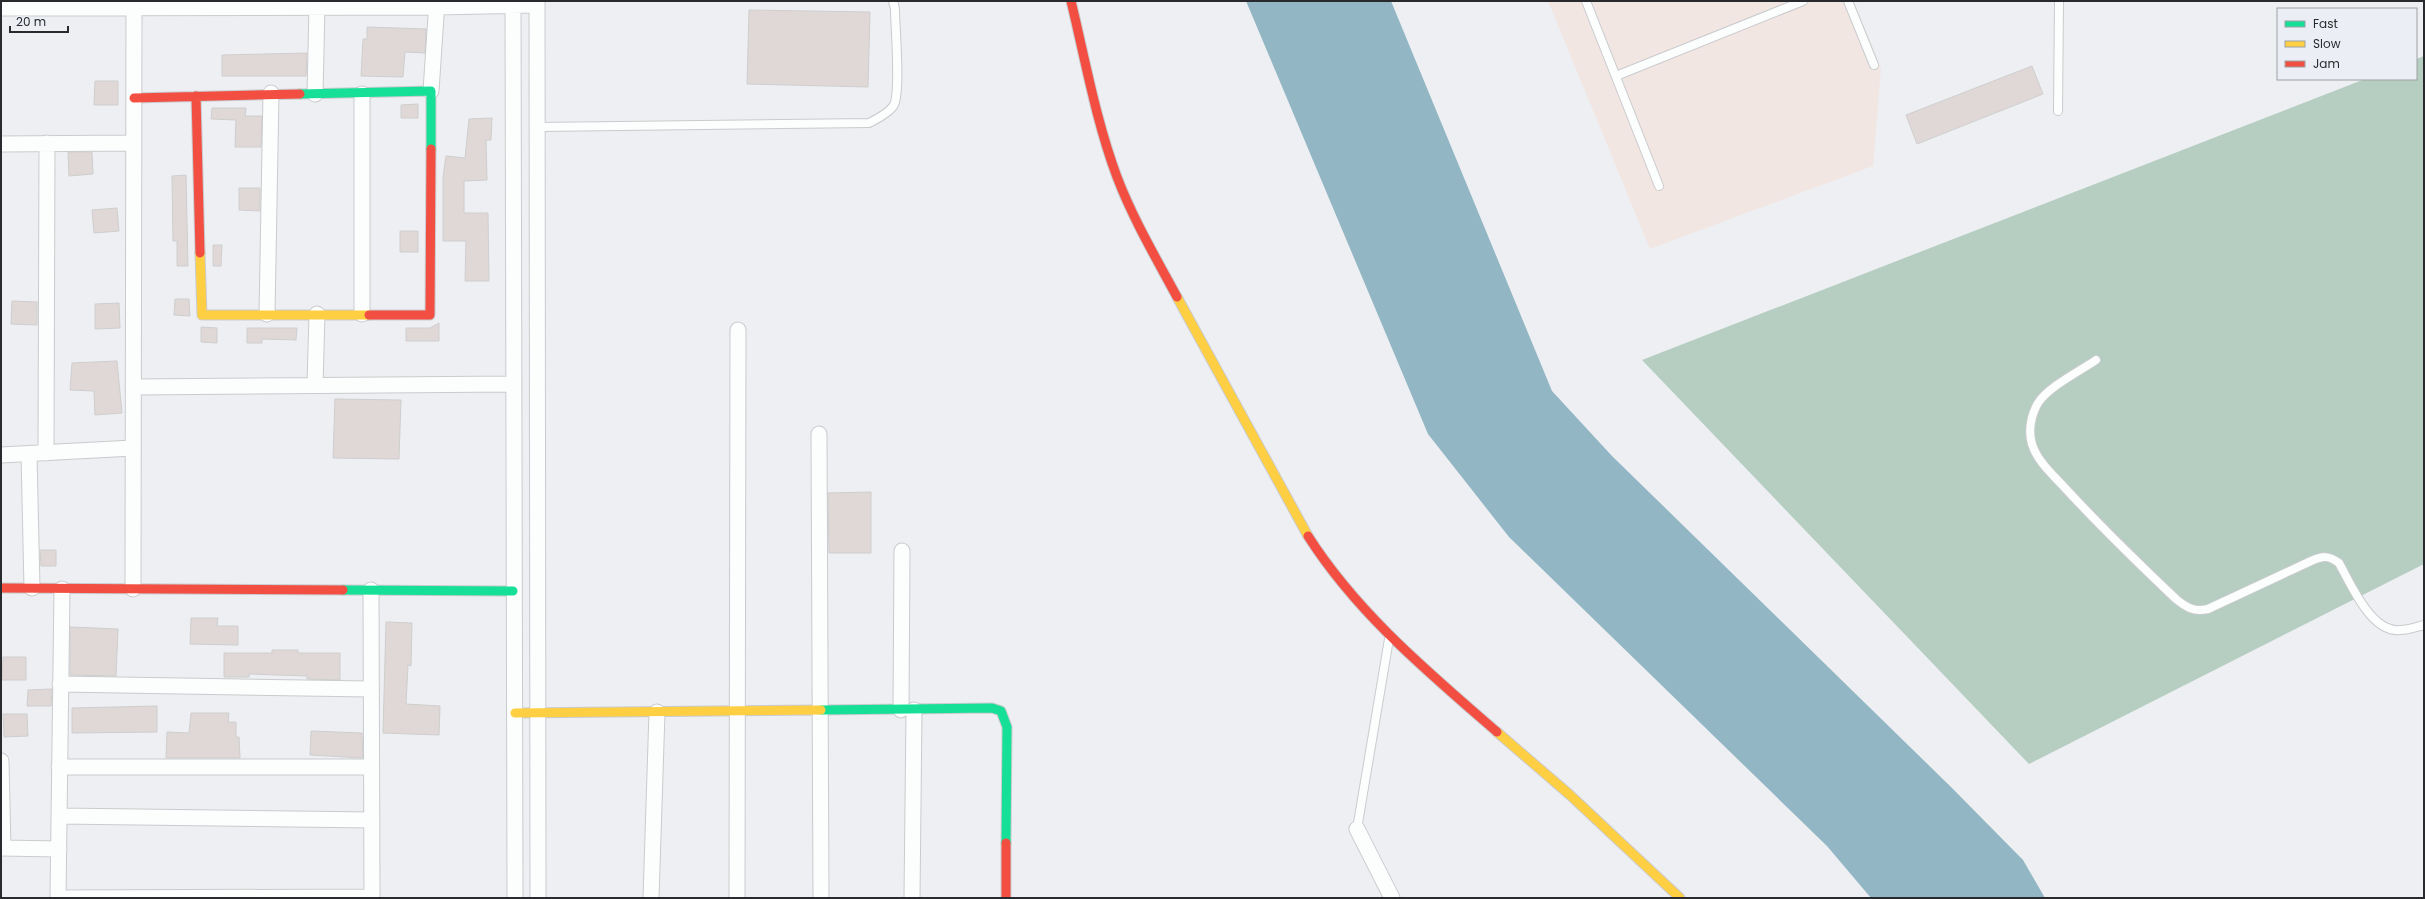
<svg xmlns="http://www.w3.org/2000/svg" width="2425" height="899" font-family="Poppins,sans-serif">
<rect width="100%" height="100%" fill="#edeff2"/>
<path fill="#f2e6e3" d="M1548 1H1854L1881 69 1873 166 1650 249Z"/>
<path fill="#b5cec1" d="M2424 56V564L2029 764 1642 360 2365 79H2416V59Z"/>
<path fill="#92b6c4" d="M1246 1H1391L1552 391 1612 456 1952 788 2023 860 2045 898H1871L1827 846 1509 537 1428 434Z"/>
<path fill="#e0d8d6" stroke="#cfcecf" d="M749 10 870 12 868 87 747 84Z
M367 27 426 29 425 53 405 52 403 77 361 76 363 39H367Z
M307 53 306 76H222V55Z
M2032 66 2043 94 1917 144 1906 115Z
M95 81H118V105H94Z
M418 104V118H401V105Z
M212 108H246L245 116H262L261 147H235L236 120 211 119Z
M492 118 491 140H486L487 180 464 181V213H488L489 281H465L466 241H443V177L446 156 465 158 469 119Z
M68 152H92L93 174 69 176Z
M186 175 188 266H177V241H173L172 176Z
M239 188H260V211L239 210Z
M117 208 119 231 94 233 92 210Z
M400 231H418V252H400Z
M213 245H222L221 266H213Z
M175 299H189L190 316 174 315Z
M12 301 37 302V325L11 324Z
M119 303 120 328 95 329V304Z
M439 323V341H406V328H430Z
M201 327 217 328V343L201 342Z
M247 328H297L296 340 262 339V343H247Z
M117 361 122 413 95 415 94 391 70 390 72 363Z
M335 399 401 400 399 459 333 458Z
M871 492V553H829L828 493Z
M40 550H56V566H41Z
M191 618H218L217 626H238V645L190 644Z
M386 622 412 623 411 666 408 665 406 704 440 706 439 735 383 733Z
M70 627 118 629 116 676 70 675Z
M272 650H298V653H340V680L307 679V676L249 674V677H224V653H272Z
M3 657H26V680H2Z
M52 689 51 706H27L28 690Z
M157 706V732L72 733V708Z
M191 713H229L228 722H236V737H239L240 758H166L167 732 189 733Z
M3 714H27L28 736 4 737Z
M311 731 362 733 363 758 310 755Z"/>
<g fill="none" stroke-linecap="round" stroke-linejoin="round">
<g stroke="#cacbce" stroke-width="10">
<path id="lane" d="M1586 1 1659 186
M1848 1 1874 65
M1616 76 1803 1
M2058 111 2059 1
M537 127 869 123C877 119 889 113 894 105 901 89 895 29 895 9L893 1
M2096 360C2080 371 2048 387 2038 403 2031 415 2028 431 2032 444 2037 461 2053 475 2065 488 2100 526 2138 563 2176 599 2187 608 2194 612 2208 609L2311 561C2323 556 2328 555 2339 563 2351 584 2371 633 2400 630 2408 630 2416 627 2424 625
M1357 829 1389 639"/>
</g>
<g stroke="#cacbce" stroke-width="17">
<path id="street" d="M513 1 515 898
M537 1 538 898
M1 8 437 7 537 5
M431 91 437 1
M315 94 317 6
M1 144 133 143
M267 314 271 93
M362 314V94
M315 385 317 314
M133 387 514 384
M819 434 821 898
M46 453 47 143
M29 454 32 588
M1 455 133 448
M133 589 134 7
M371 590 372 898
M60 684 370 689
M901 710 902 551
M1 761 3 848
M59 767H371
M59 816 372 820
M1357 829 1392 898
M1 848 59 849
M58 898 372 897
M58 898 62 589
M651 898 657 712
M737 898 738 330
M912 898 914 710"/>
</g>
<g stroke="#cacbce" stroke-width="11">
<path id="fast" d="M300 94 431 91V149
M343 590 513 591
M821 710 992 708 1001 711 1007 727 1006 843"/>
</g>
<g stroke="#cacbce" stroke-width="11">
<path id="slow" d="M200 253 202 315H369
M1177 297 1308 536
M515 713 821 710
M1497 732 1570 795 1680 898"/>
</g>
<g stroke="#cacbce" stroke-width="11">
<path id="jam" d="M1071 1C1085 59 1096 121 1117 177 1133 219 1156 258 1177 297
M196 96 200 253
M134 98 300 94
M369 315H430L431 149
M1308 536C1357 613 1428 672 1497 732
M1 588 343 590
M1006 898V843"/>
</g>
<use href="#lane" stroke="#fcfdfd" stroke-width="8"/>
<use href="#street" stroke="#fcfdfd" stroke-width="15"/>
<use href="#fast" stroke="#16e098" stroke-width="9"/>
<use href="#slow" stroke="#ffcf43" stroke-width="9"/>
<use href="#jam" stroke="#f24e42" stroke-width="9"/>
</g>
<rect width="2425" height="899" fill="none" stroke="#292a2d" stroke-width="4"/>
<rect x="2277" y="8" width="140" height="72" fill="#ebeef4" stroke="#9da0a4"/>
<rect x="2285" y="21" width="20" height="6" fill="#16e098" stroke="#9da0a4"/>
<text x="2313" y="28" font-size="12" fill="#292a2d">Fast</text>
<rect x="2285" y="41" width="20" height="6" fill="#ffcf43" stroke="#9da0a4"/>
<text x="2313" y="48" font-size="12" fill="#292a2d">Slow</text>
<rect x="2285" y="61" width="20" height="6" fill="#f24e42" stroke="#9da0a4"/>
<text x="2313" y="68" font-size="12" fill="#292a2d">Jam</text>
<path d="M10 26v6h58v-6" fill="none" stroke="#292a2d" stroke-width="2"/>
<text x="16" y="26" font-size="12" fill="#292a2d" stroke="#ebeef4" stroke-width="3" paint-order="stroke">20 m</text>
</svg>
